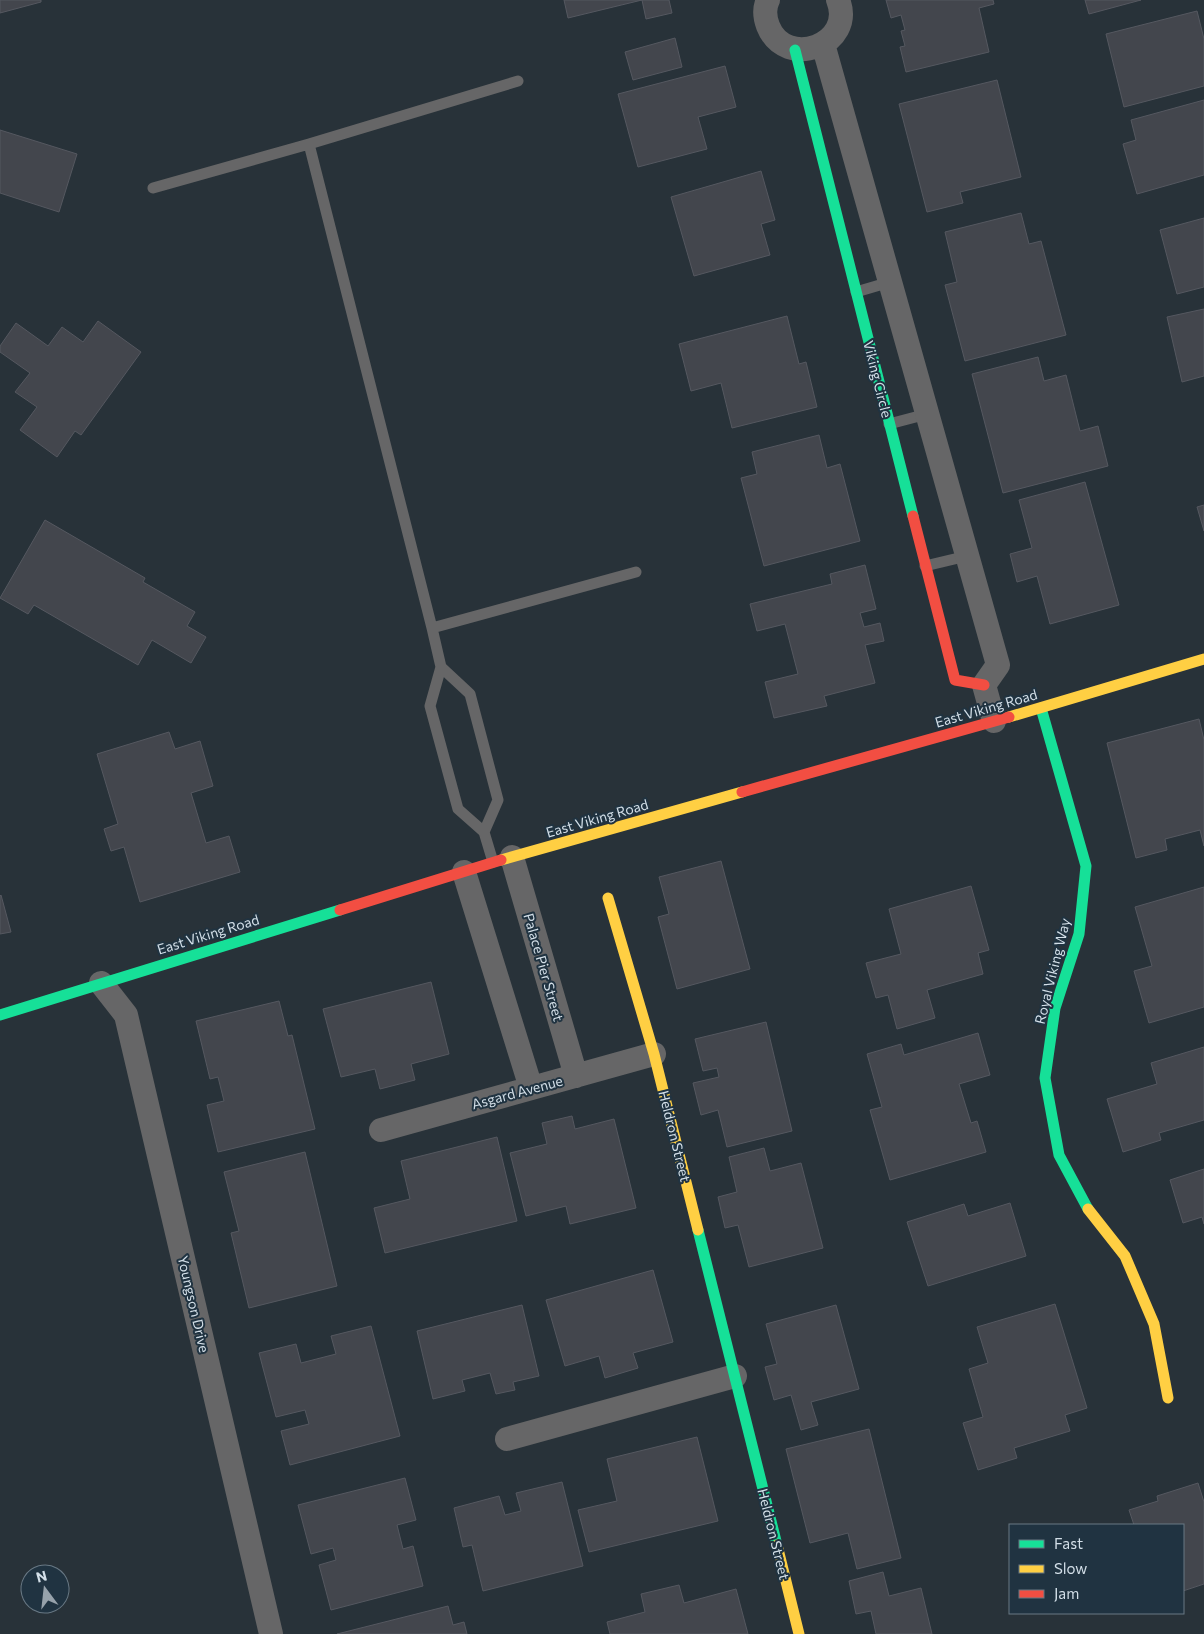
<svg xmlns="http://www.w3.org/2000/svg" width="1204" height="1634" font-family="Commissioner,sans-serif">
<rect width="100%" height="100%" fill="#283239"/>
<path fill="#43464d" stroke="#555860" d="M0 0H41V2L0 13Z
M564 0H669L672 13 646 19 642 0 568 18Z
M886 0H993L994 4 979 8 989 52 906 72 900 47 905 46 901 31 905 30 901 15 891 18Z
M1085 0H1141L1089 14Z
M1197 11 1204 39V86L1124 107 1106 34Z
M675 38 682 67 633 80 625 52Z
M725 66 736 107 698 117 707 149 638 167 618 94Z
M997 80 1021 177 960 192 963 203 927 212 899 104Z
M1204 100V175L1137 194 1123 144 1136 140 1131 120Z
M0 130 77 154 59 212 0 193Z
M761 171 775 220 761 224 770 255 694 276 671 197Z
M1021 213 1029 244 1041 241 1066 335 965 361 945 285 957 282 945 232Z
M1204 218V287L1177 294 1160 230Z
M1204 309V376L1182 382 1167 317Z
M787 316 799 364 806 362 817 407 732 428 721 383 691 391 679 344Z
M98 321 141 352 81 435 75 431 57 457 20 430 37 407 15 392 30 373 0 352V346L16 323 48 346 62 327 83 342Z
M1038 357 1044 381 1066 375 1080 431 1098 426 1108 466 1003 493 972 374Z
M819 435 827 468 840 464 860 541 764 566 741 478 757 474 752 452Z
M1085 482 1119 605 1050 624 1037 576 1017 582 1010 554 1032 548 1019 500Z
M1204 505V531L1197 507Z
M45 520 145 578 143 582 195 612 187 626 206 637 191 663 152 640 138 665 34 605 28 614 0 598Z
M865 565 876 609 860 613 864 627 880 623 884 641 865 645 875 683 824 696 827 706 774 718 765 682 798 674 785 624 757 631 750 604 832 584 830 574Z
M1199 719 1204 740V846L1200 830 1165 839 1167 850 1136 858 1107 743Z
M169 732 175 749 200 741 213 786 191 793 206 843 229 836 240 872 140 902 124 847 111 851 104 829 118 824 97 754Z
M721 861 750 969 677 989 658 917 669 914 659 877Z
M971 886 989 950 978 953 983 974 927 990 935 1018 897 1029 888 995 876 998 866 963 901 954 889 909Z
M1204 887V1007L1149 1023 1134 971 1152 966 1135 907Z
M1 895 11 932 0 934V896Z
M431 982 449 1054 411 1064 415 1080 380 1089 375 1069 341 1077 323 1009Z
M279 1001 288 1036 292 1035 315 1129 218 1152 207 1105 224 1101 218 1077 210 1079 196 1021Z
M766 1022 792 1131 727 1147 718 1110 701 1115 693 1083 719 1077 717 1068 703 1071 695 1039Z
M978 1033 990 1075 959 1084 971 1123 977 1121 986 1152 890 1180 870 1110 882 1107 867 1054 901 1044 904 1055Z
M1204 1047V1120L1159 1133 1161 1140 1123 1152 1107 1099 1157 1084 1151 1063Z
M572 1116 575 1129 614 1119 636 1208 570 1224 566 1206 526 1216 510 1153 547 1144 542 1123Z
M497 1137 517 1221 385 1253 374 1208 410 1199 401 1161Z
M764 1148 770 1171 801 1163 823 1248 749 1267 738 1225 725 1228 718 1197 737 1192 729 1157Z
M305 1152 337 1286 249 1308 231 1233 239 1231 224 1172Z
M1204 1169V1224L1202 1217 1183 1223 1170 1180Z
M1010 1203 1026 1256 928 1286 907 1222 964 1204 968 1216Z
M653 1270 673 1342 633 1353 638 1368 605 1378 599 1356 565 1366 546 1300Z
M1055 1304 1087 1408 1065 1415 1070 1431 1014 1448 1017 1458 978 1470 963 1423 983 1417 969 1369 988 1363 977 1327Z
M522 1305 539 1376 513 1382 515 1390 496 1394 490 1373 462 1380 465 1391 433 1399 417 1331Z
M836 1305 859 1389 811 1402 818 1425 801 1430 791 1395 774 1400 765 1367 777 1364 766 1324Z
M371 1326 400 1436 290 1465 281 1431 309 1424 305 1410 276 1417 259 1353 296 1344 301 1363 336 1354 331 1336Z
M869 1429 901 1558 857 1569 848 1533 810 1543 786 1449Z
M697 1437 718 1521 589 1552 578 1510 617 1501 607 1459Z
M405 1478 416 1520 397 1525 403 1549 413 1546 423 1586 331 1610 319 1565 336 1560 333 1548 311 1554 298 1505Z
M562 1482 583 1566 483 1591 472 1545 463 1547 454 1508 499 1496 505 1515 521 1511 516 1493Z
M1198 1483 1204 1502V1584L1183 1591V1525H1134L1129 1510 1158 1501 1157 1496Z
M883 1572 889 1596 921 1588 932 1634H876L871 1611 856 1614 849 1581Z
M679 1585 684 1603 736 1589 748 1634H610L607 1622 645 1612 641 1594Z
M448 1606 453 1625 464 1622 467 1634H337Z"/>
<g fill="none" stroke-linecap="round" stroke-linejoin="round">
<path stroke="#666667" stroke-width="11" d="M309 144 518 81
M153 188 309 144 432 628 441 667 430 706 458 809 484 832 493 862
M856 292 890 282
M889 424 927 414
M925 566 967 556
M432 628 636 572
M441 667 470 694 498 800 484 832"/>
<path stroke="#666667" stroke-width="24" d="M768 0C764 8 765 18 768 26 786 71 856 44 838 0
M823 44 998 665 984 685 994 721
M512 857 576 1076
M464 872 531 1088
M101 983 126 1015 271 1634
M381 1130 654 1054
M507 1439 735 1376"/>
<path stroke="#16e098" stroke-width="11" d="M795 50 913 516
M1041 708 1086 866 1079 934 1055 1008 1045 1078 1059 1155 1088 1209
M0 1015 340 910
M698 1230 777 1545"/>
<path stroke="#ffcf43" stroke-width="11" d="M1009 717 1204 659
M501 860 742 792
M608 898 654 1054 698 1230
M1088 1209 1125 1256 1154 1324 1168 1398
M777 1545 799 1634"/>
<path stroke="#f24e42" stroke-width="11" d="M913 516 955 680 984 685
M742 792 1009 717
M340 910 501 860"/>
</g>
<g text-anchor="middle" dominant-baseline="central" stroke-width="4" stroke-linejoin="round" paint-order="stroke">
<g font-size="14" fill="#d3dfe8" stroke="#203341">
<text transform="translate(878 379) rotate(76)">Viking Circle</text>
<text transform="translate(986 708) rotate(-16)">East Viking Road</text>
<text transform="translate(597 818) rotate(-16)">East Viking Road</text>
<text transform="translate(208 934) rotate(-17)">East Viking Road</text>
<text transform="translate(544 967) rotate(74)">Palace Pier Street</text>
<text transform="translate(1052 971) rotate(-76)">Royal Viking Way</text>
<text transform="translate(517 1092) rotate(-15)">Asgard Avenue</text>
<text transform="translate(675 1136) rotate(76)">Heldron Street</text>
<text transform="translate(194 1304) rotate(77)">Youngson Drive</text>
<text transform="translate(774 1534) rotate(76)">Heldron Street</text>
</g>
</g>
<rect x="1009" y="1524" width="175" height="90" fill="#203341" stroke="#687884"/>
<rect x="1019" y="1540" width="25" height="8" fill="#16e098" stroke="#687884"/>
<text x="1054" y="1549" font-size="15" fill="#d3dfe8">Fast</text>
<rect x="1019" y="1565" width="25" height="8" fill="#ffcf43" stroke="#687884"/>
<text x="1054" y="1574" font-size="15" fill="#d3dfe8">Slow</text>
<rect x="1019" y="1590" width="25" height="8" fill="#f24e42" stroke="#687884"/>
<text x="1054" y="1599" font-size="15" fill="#d3dfe8">Jam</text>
<g transform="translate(45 1589) rotate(345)"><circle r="24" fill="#203341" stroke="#687884"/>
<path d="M0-4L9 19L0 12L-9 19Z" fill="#97a2ab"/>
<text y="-8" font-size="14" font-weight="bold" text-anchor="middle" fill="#d3dfe8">N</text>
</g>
</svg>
